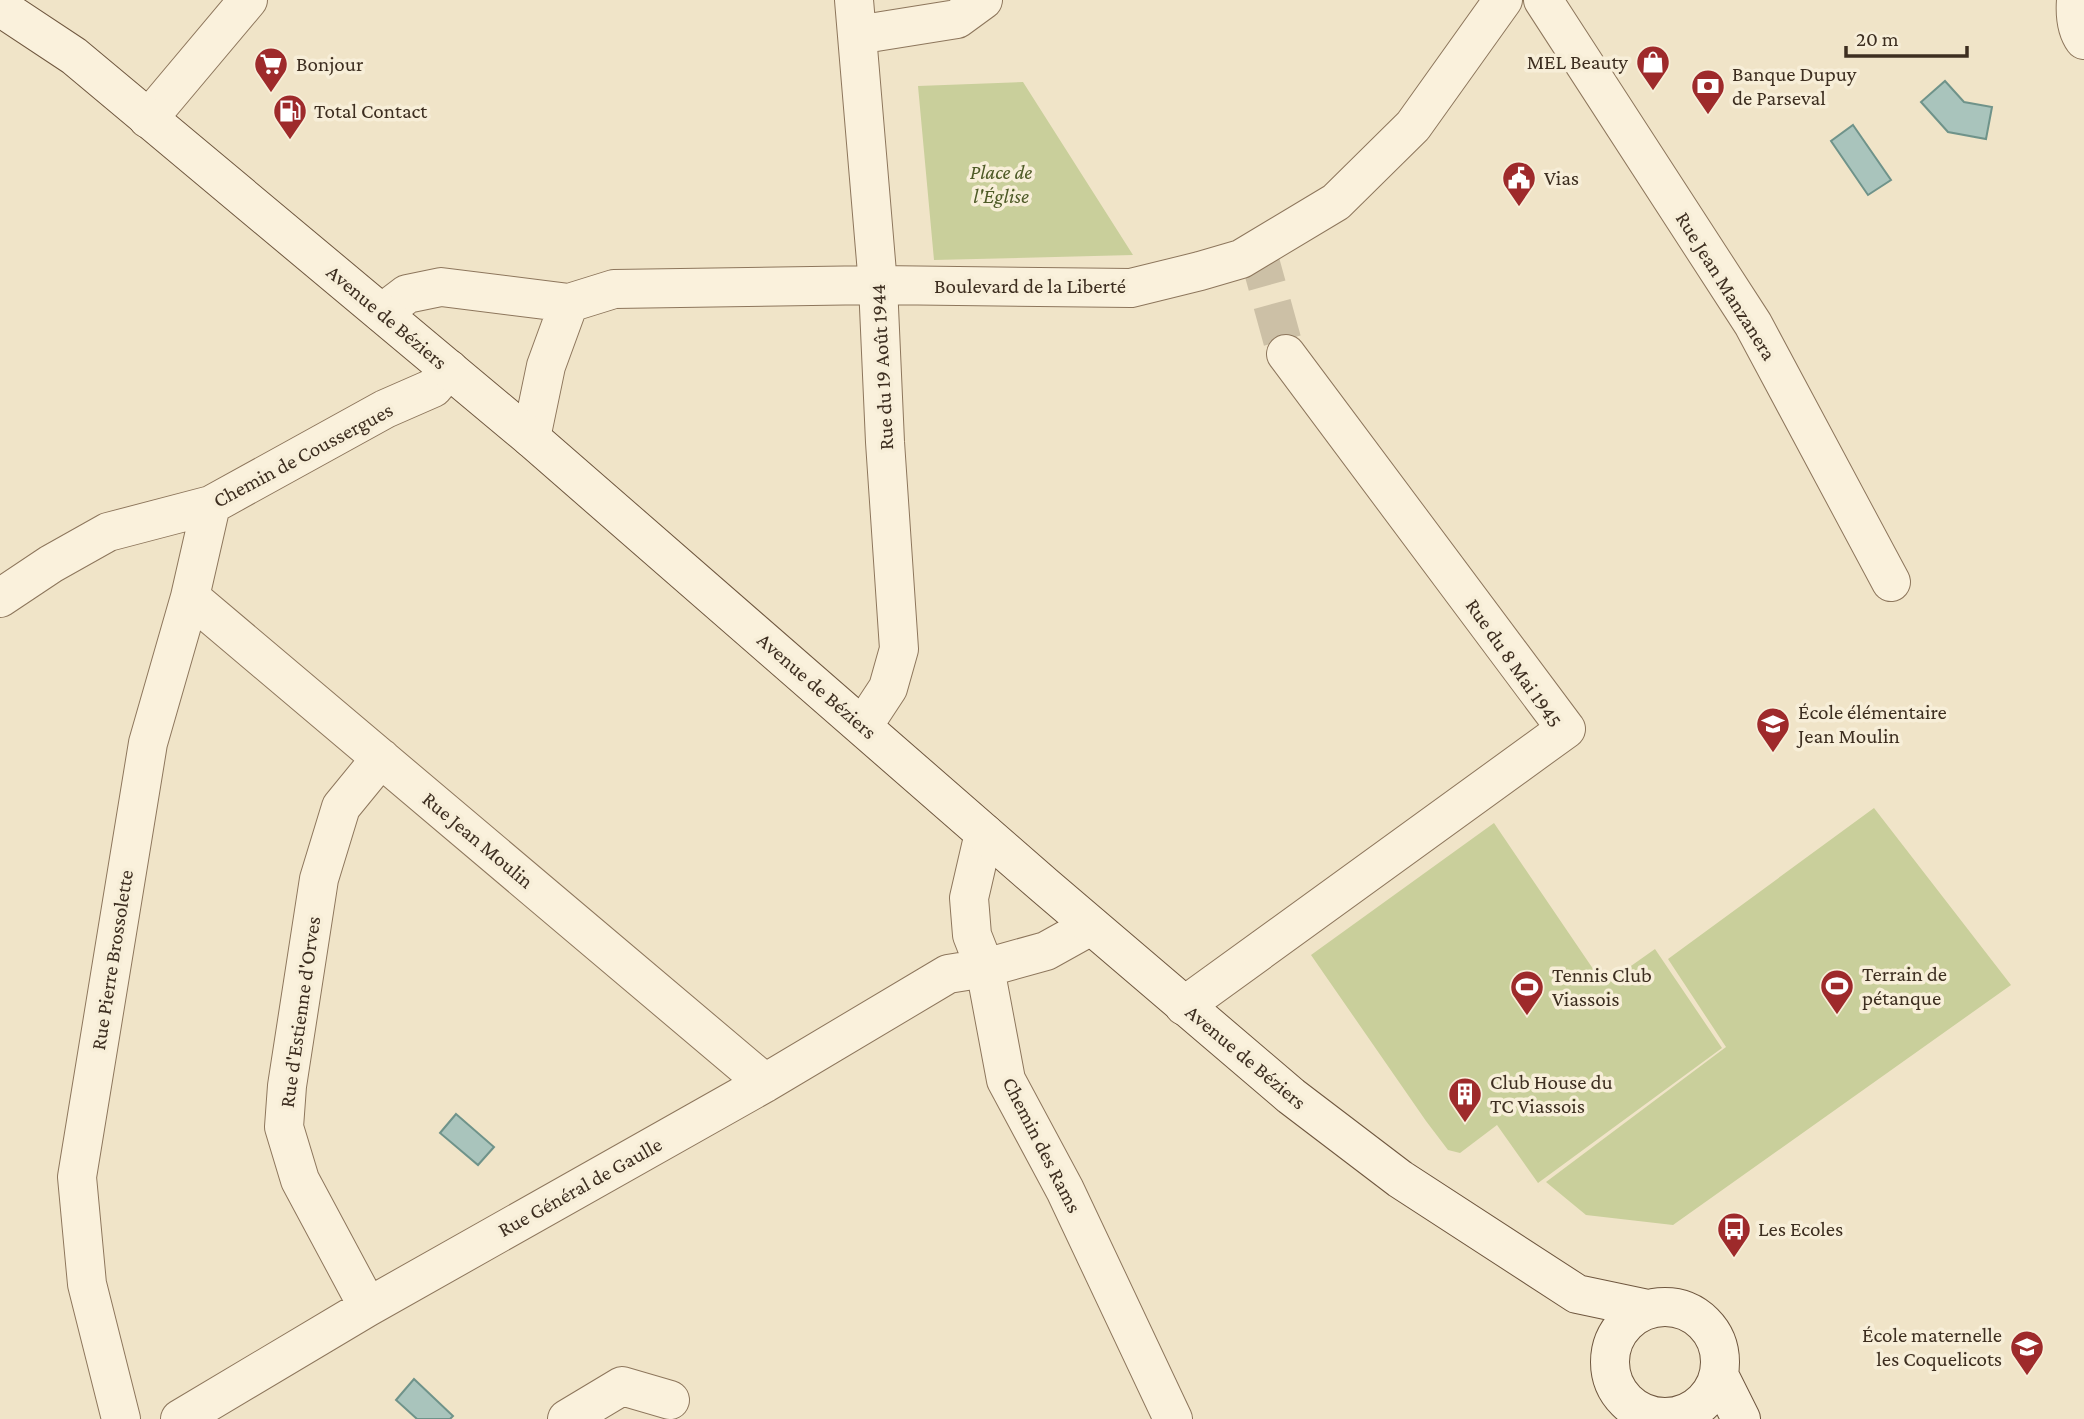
<svg xmlns="http://www.w3.org/2000/svg" width="2084" height="1419" font-family="'Crimson Pro',serif">
<rect width="100%" height="100%" fill="#f0e4c8"/>
<path fill="#c9cf9b" d="M1023 82 1133 255 934 260 918 86Z
M1874 808 2011 985 1673 1225 1586 1215 1546 1182 1726 1047 1668 959Z
M1494 823 1604 985 1655 949 1722 1048 1538 1183 1497 1125 1460 1153 1448 1150 1426 1121 1311 955Z"/>
<path fill="#a9c4bc" stroke="#6f938a" stroke-width="2" d="M1945 81 1964 102 1992 107 1986 139 1948 132 1921 102Z
M1853 125 1891 180 1868 195 1831 141Z
M456 1114 494 1147 478 1165 440 1133Z
M414 1379 453 1416 450 1419H417L396 1400Z"/>
<g fill="none" stroke-linecap="round" stroke-linejoin="round">
<path stroke="#ccc0a6" stroke-width="38" stroke-dasharray="38 19" stroke-linecap="butt" d="M1257 249 1286 354"/>
<g stroke="#8d765c" stroke-width="40">
<path id="minor" d="M854 0 878 285 885 442 899 649 888 688 863 726
M1543 0 1753 324 1891 582
M2076 0C2075 13 2076 29 2084 40
M857 35 957 19 983 0
M148 119 248 0
M382 313 407 294 441 287 569 303 614 289 878 285 1131 288 1200 271 1241 259 1336 202 1413 126 1503 0
M531 438 546 366 569 303
M190 597 765 1083
M0 598 51 564 108 532 211 505 385 409 433 388 449 369
M1091 926 1046 951 985 968 1006 1080 1065 1190 1173 1419
M1184 1006 1566 729 1286 354
M368 1307 300 1180 284 1127 287 1086 319 879 341 807 381 758
M121 1419 87 1284 77 1177 148 743 190 597 211 505
M180 1419 368 1307 765 1083 948 974 985 968 972 935 969 898 984 833
M567 1419 622 1386 670 1400"/>
</g>
<g stroke="#6f573f" stroke-width="40">
<path id="secondary" d="M0 7 74 56 531 438 1045 886 1291 1096 1400 1179 1577 1294 1648 1309
M1610 1362a55 55 0 1 1 110 0a55 55 0 1 1-110 0Z
M1719 1375 1741 1419"/>
</g>
<use href="#minor" stroke="#faf1dc" stroke-width="38"/>
<use href="#secondary" stroke="#faf1dc" stroke-width="38"/>
</g>
<defs>
<g id="shop-pin" transform="scale(1.75)"><path d="M0 17L-7.5 6A9.5 9.5 0 1 1 7.5 6Z" fill="#9e2a2b" stroke="#f7eed8"/><path d="M-5-2.5h2.3a2.7 3.5 0 0 1 5.4 0H5L5.5 6h-11ZM-1.5-2.5h3a1.5 2.3 0 0 0-3 0Z" fill="#fff"/></g>
<g id="supermarket-pin" transform="scale(1.75)"><path d="M0 17L-7.5 6A9.5 9.5 0 1 1 7.5 6Z" fill="#9e2a2b" stroke="#f7eed8"/><path d="M-6-5.5h2.5l.6 2H6L4.5 2H-2.5L-4.4-4H-6ZM-1.5 3.2a1.3 1.3 0 1 0 .1 0ZM3 3.2a1.3 1.3 0 1 0 .1 0Z" fill="#fff"/></g>
<g id="bank-pin" transform="scale(1.75)"><path d="M0 17L-7.5 6A9.5 9.5 0 1 1 7.5 6Z" fill="#9e2a2b" stroke="#f7eed8"/><path d="M-6-4H6V4H-6ZM0-2.3a2.3 2.3 0 1 0 0 4.6a2.3 2.3 0 1 0 0-4.6Z" fill="#fff"/></g>
<g id="fuel-pin" transform="scale(1.75)"><path d="M0 17L-7.5 6A9.5 9.5 0 1 1 7.5 6Z" fill="#9e2a2b" stroke="#f7eed8"/><path d="M-5.5-6h7V0h2V4h1.3V-2.5L3-4.5l.8-.8L6-3V5H2.5V1h-1V6h-7ZM-4.2-4.7v3.2H.2V-4.7Z" fill="#fff"/></g>
<g id="civic-pin" transform="scale(1.75)"><path d="M0 17L-7.5 6A9.5 9.5 0 1 1 7.5 6Z" fill="#9e2a2b" stroke="#f7eed8"/><path d="M-.6-6.5H3V-4.5H.6V-3L4-1V1h2V6H-6V1h2V-1L-.6-3ZM-1.2 2.5V6h2.4V2.5Z" fill="#fff"/></g>
<g id="school-pin" transform="scale(1.75)"><path d="M0 17L-7.5 6A9.5 9.5 0 1 1 7.5 6Z" fill="#9e2a2b" stroke="#f7eed8"/><path d="M0-5L7-2L0 1L-7-2ZM-4 1L0 2.5L4 1V4Q0 6-4 4Z" fill="#fff"/></g>
<g id="stadium-pin" transform="scale(1.75)"><path d="M0 17L-7.5 6A9.5 9.5 0 1 1 7.5 6Z" fill="#9e2a2b" stroke="#f7eed8"/><path d="M0-5a6.5 5 0 1 0 0 10a6.5 5 0 1 0 0-10ZM-3.5-1.8h7v3.6h-7Z" fill="#fff"/></g>
<g id="building-pin" transform="scale(1.75)"><path d="M0 17L-7.5 6A9.5 9.5 0 1 1 7.5 6Z" fill="#9e2a2b" stroke="#f7eed8"/><path d="M-4-6H4V6H1V3H-1V6H-4ZM-2.5-4.3h1.7v1.8h-1.7ZM.8-4.3h1.7v1.8H.8ZM-2.5-1h1.7V.8h-1.7ZM.8-1h1.7V.8H.8Z" fill="#fff"/></g>
<g id="bus-pin" transform="scale(1.75)"><path d="M0 17L-7.5 6A9.5 9.5 0 1 1 7.5 6Z" fill="#9e2a2b" stroke="#f7eed8"/><path d="M-5-6H5V4H4V6H2V4H-2V6H-4V4H-5ZM-3.5-4V0h7V-4ZM-3.5 1.2v1.5H-2V1.2ZM2 1.2v1.5H3.5V1.2Z" fill="#fff"/></g>
</defs>
<g fill-rule="evenodd">
<use href="#shop-pin" x="1653" y="62"/>
<use href="#supermarket-pin" x="271" y="64"/>
<use href="#bank-pin" x="1708" y="86"/>
<use href="#fuel-pin" x="290" y="111"/>
<use href="#civic-pin" x="1519" y="178"/>
<use href="#school-pin" x="1773" y="724"/>
<use href="#stadium-pin" x="1837" y="986"/>
<use href="#stadium-pin" x="1527" y="987"/>
<use href="#building-pin" x="1465" y="1094"/>
<use href="#bus-pin" x="1734" y="1229"/>
<use href="#school-pin" x="2027" y="1347"/>
</g>
<g text-anchor="middle" dominant-baseline="central" stroke-width="7" stroke-linejoin="round" paint-order="stroke">
<g font-size="21" fill="#3d2e20" stroke="#f7eed8" text-anchor="start">
<text x="1628" y="62" text-anchor="end">MEL Beauty</text>
<text x="296" y="64">Bonjour</text>
<text x="1732" y="74">Banque Dupuy<tspan x="1732" dy="24">de Parseval</tspan></text>
<text x="314" y="111">Total Contact</text>
<text x="1544" y="178">Vias</text>
<text x="1798" y="712">École élémentaire<tspan x="1798" dy="24">Jean Moulin</tspan></text>
<text x="1862" y="974">Terrain de<tspan x="1862" dy="24">pétanque</tspan></text>
<text x="1552" y="975">Tennis Club<tspan x="1552" dy="24">Viassois</tspan></text>
<text x="1490" y="1082">Club House du<tspan x="1490" dy="24">TC Viassois</tspan></text>
<text x="1758" y="1229">Les Ecoles</text>
<text x="2002" y="1335" text-anchor="end">École maternelle<tspan x="2002" dy="24">les Coquelicots</tspan></text>
</g>
<g font-size="21" font-style="italic" fill="#4d5a26" stroke="#f7eed8">
<text x="1001" y="172">Place de<tspan x="1001" dy="24">l'Église</tspan></text>
</g>
<g font-size="21" fill="#3d2e20" stroke="#f7eed8">
<text x="1030" y="286">Boulevard de la Liberté</text>
<text transform="translate(1726 286) rotate(58)">Rue Jean Manzanera</text>
<text transform="translate(387 317) rotate(40)">Avenue de Béziers</text>
<text transform="translate(882 367) rotate(-93)">Rue du 19 Août 1944</text>
<text transform="translate(303 455) rotate(-28)">Chemin de Coussergues</text>
<text transform="translate(1514 663) rotate(55)">Rue du 8 Mai 1945</text>
<text transform="translate(817 686) rotate(41)">Avenue de Béziers</text>
<text transform="translate(478 840) rotate(40)">Rue Jean Moulin</text>
<text transform="translate(112 960) rotate(-81)">Rue Pierre Brossolette</text>
<text transform="translate(300 1012) rotate(-82)">Rue d'Estienne d'Orves</text>
<text transform="translate(1246 1057) rotate(40)">Avenue de Béziers</text>
<text transform="translate(1042 1145) rotate(63)">Chemin des Rams</text>
<text transform="translate(580 1187) rotate(-29)">Rue Général de Gaulle</text>
</g>
</g>
<path d="M1846 46v10h121v-10" fill="none" stroke="#3d2e20" stroke-width="3.5"/>
<text x="1856" y="46" font-size="21" fill="#3d2e20" stroke="#f7eed8" stroke-width="5" paint-order="stroke">20 m</text>
</svg>
